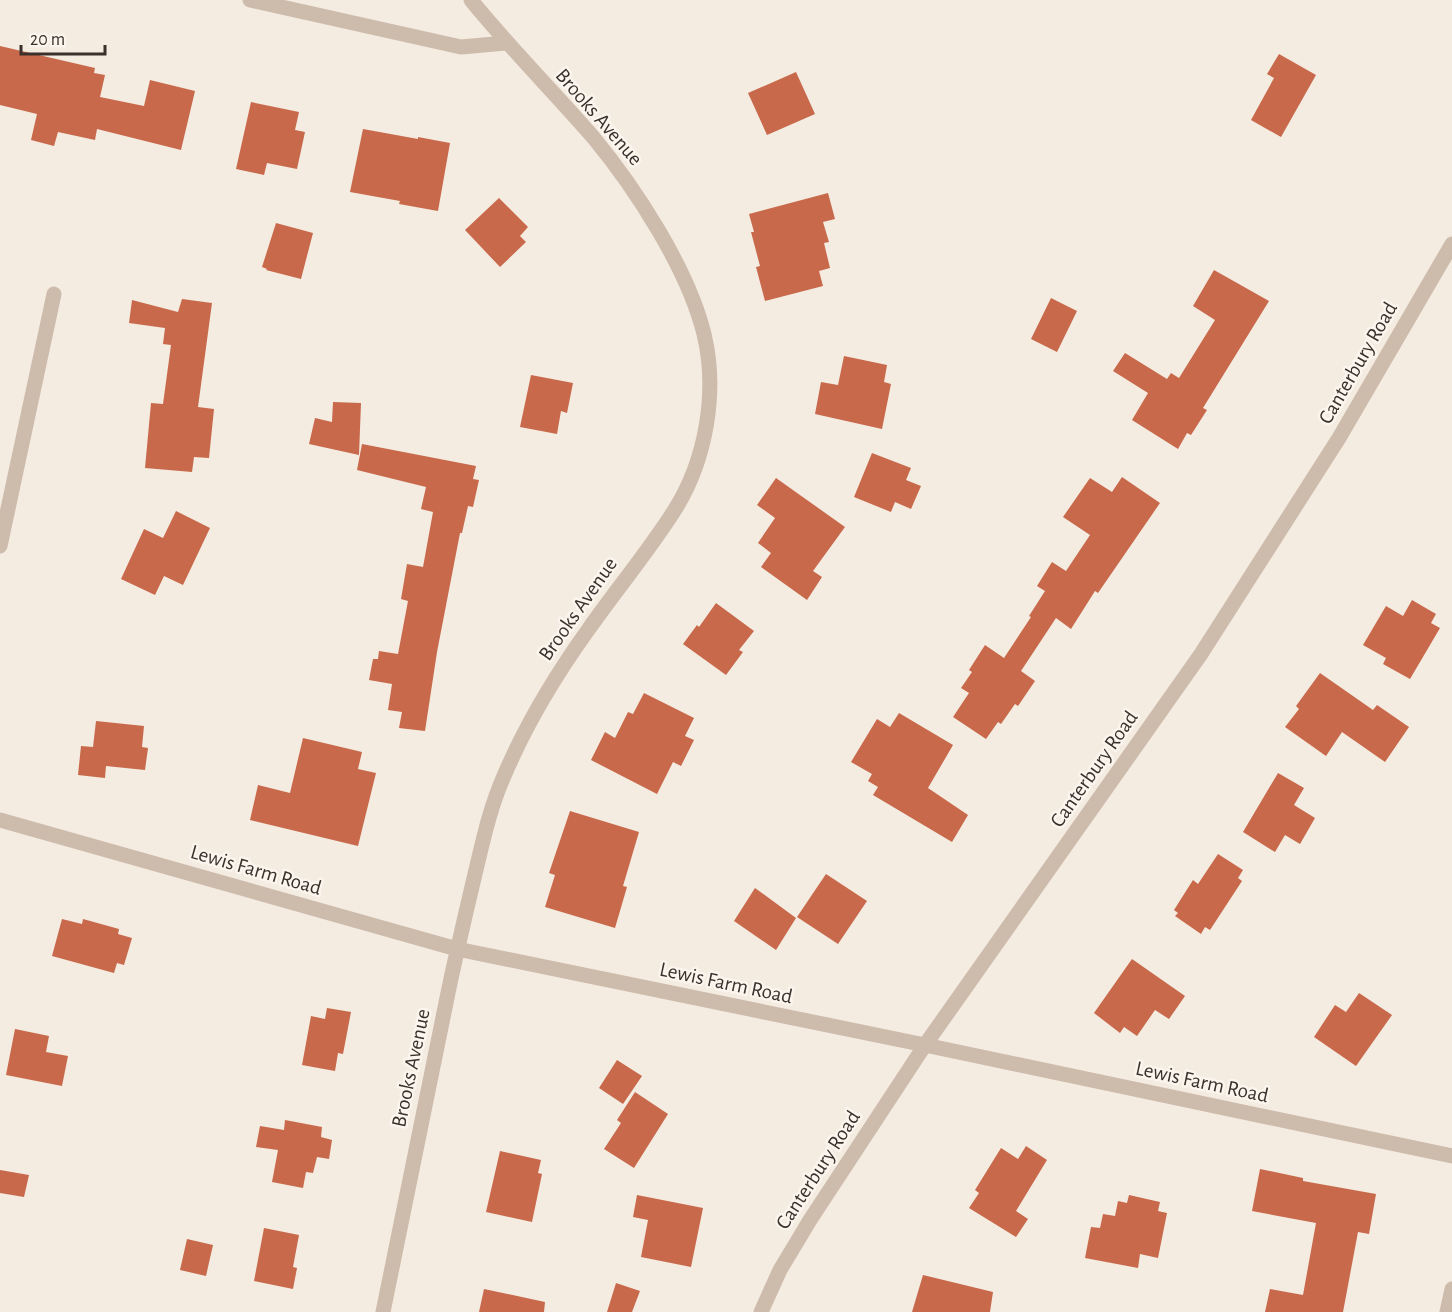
<svg xmlns="http://www.w3.org/2000/svg" width="1452" height="1312" font-family="'Alegreya Sans',sans-serif">
<rect width="100%" height="100%" fill="#f4ebe1"/>
<path fill="#c8694b" d="M0 46 95 68 94 73 105 75 100 97 144 106 150 80 195 91 181 150 97 129 95 140 58 132 54 146 31 140 37 114 0 105Z
M1279 54 1316 75 1281 137 1251 120 1274 78 1267 74Z
M796 72 815 114 767 135 748 93Z
M251 102 299 112 295 130 305 132 297 169 267 163 264 175 236 169Z
M363 129 418 139V137L450 143 438 211 399 204 400 201 350 192Z
M828 193 835 219 823 222 829 242 824 243 830 268 819 271 823 286 765 301 756 267 760 266 751 232H754L749 214Z
M499 198 528 227 520 236 526 242 500 267 465 230Z
M276 223 313 233 301 279 266 270 267 269 262 267Z
M1214 270 1269 301 1203 408 1207 410 1191 435 1187 433 1178 449 1132 420 1148 393 1113 371 1125 353 1167 379 1171 373 1179 378 1215 320 1193 306Z
M1051 298 1077 311 1057 352 1031 339Z
M182 299 212 303 198 407 214 409 209 458 194 457 192 472 145 468 151 403 163 404 171 345 163 344 165 328 129 323 132 300 178 312Z
M844 356 887 365 884 382 891 384 882 429 815 414 821 382 838 385Z
M531 375 573 383 567 413 561 411 557 434 520 427Z
M333 402 361 403 359 455 309 444 315 418 332 422Z
M362 444 476 466 473 479 479 480 473 507 468 506 462 533H460L437 652 425 731 399 728 402 712 388 710 392 684 369 680 373 659H378L379 651 398 654 408 601 401 599 407 564 423 567 433 512 421 509 426 487 357 470Z
M872 453 911 468 906 480 921 486 911 509 895 502 891 512 854 497Z
M1122 477 1160 503 1098 593 1095 591 1071 629 1056 618 1021 671 1035 681 1018 706 1015 704 1001 724 998 722 986 739 953 717 969 693 961 688 972 672 969 670 985 645 1004 658 1031 617 1029 616 1045 591 1037 586 1052 562 1066 571 1090 535 1063 517 1090 478 1112 492Z
M776 478 845 527 813 571 822 577 807 600 761 567 771 553 758 543 775 518 757 505Z
M176 511 210 528 183 585 164 576 155 595 121 579 144 529 163 538Z
M1412 600 1436 614 1431 623 1440 628 1410 679 1383 664 1386 658 1363 645 1386 606 1403 616Z
M716 603 754 631 739 650 743 652 726 675 683 644 697 625 699 627Z
M1320 673 1373 710 1377 705 1409 727 1385 762 1342 732 1326 756 1285 727 1299 709 1296 706Z
M644 693 694 718 685 736 694 740 681 766 673 762 657 794 591 760 605 732 615 738 628 712 633 714Z
M899 713 953 745 928 788 968 815 952 842 873 795 878 787 868 781 872 774 851 762 877 719 890 727Z
M96 721 144 726 142 747 148 748 145 770 106 766 105 778 78 775 81 746 93 747Z
M303 738 362 752 358 769 376 773 358 846 250 820 258 785 290 793Z
M1278 773 1304 788 1294 805 1315 818 1300 844 1285 835 1275 852 1243 832Z
M570 811 639 832 623 886 627 887 615 928 545 907 555 875 549 873Z
M1218 854 1243 870 1238 878 1242 881 1210 930 1205 927 1201 934 1175 916 1178 913 1174 910 1193 880 1198 884Z
M826 874 867 901 838 944 797 917Z
M755 888 796 918 776 950 734 921Z
M62 919 82 924 83 919 119 929 118 934 132 938 124 965 117 963 114 973 52 956Z
M1132 959 1185 996 1169 1019 1155 1010 1137 1036 1124 1027 1120 1033 1094 1013Z
M1359 993 1392 1015 1356 1066 1314 1037 1335 1005 1346 1012Z
M327 1008 351 1012 343 1054 338 1053 335 1071 302 1065 311 1016 325 1019Z
M15 1029 49 1036 46 1052 68 1056 62 1086 6 1075Z
M617 1060 642 1076 623 1104 599 1088Z
M635 1092 668 1114 634 1168 604 1149 621 1123 617 1120Z
M285 1120 322 1127 321 1137 332 1140 329 1159 317 1157 313 1173 306 1172 303 1188 272 1182 278 1150 256 1147 260 1126 284 1130Z
M1026 1146 1047 1160 1016 1211 1028 1219 1016 1237 969 1208 979 1193 975 1190 1001 1148 1018 1159Z
M500 1151 541 1160 538 1173 542 1174 532 1222 486 1212Z
M1260 1169 1303 1178V1181L1376 1194 1369 1234 1358 1232 1343 1312H1265L1270 1289 1303 1295 1316 1223 1252 1211Z
M0 1170 29 1175 24 1197 0 1193Z
M637 1195 703 1208 691 1267 641 1257 648 1220 633 1217Z
M1129 1195 1160 1202 1158 1211 1167 1213 1158 1258 1140 1254 1138 1268 1085 1258 1091 1227 1100 1228 1103 1214 1115 1216 1118 1201 1127 1203Z
M264 1228 299 1235 293 1267 297 1268 293 1289 254 1281Z
M187 1239 213 1245 206 1276 180 1270Z
M923 1275 993 1292 990 1312H912Z
M616 1283 640 1291 632 1312H607Z
M484 1289 545 1302 544 1312H479Z"/>
<g fill="none" stroke-linecap="round" stroke-linejoin="round">
<path stroke="#cdbbac" stroke-width="15" d="M250 0 461 47 506 43
M0 546 54 294
M925 1045 1452 1156
M1447 1312 1452 1289"/>
<path stroke="#cdbbac" stroke-width="15" d="M0 820 457 949 925 1045
M383 1312C405 1204 427 1096 449 988 457 950 466 912 475 874 483 841 490 807 504 776 526 724 555 676 588 630 616 590 648 552 674 511 706 461 718 392 704 334 688 269 636 189 593 137 553 91 510 48 471 0
M761 1312 780 1270 810 1220 925 1045 1201 654 1339 438 1452 244"/>
</g>
<g text-anchor="middle" dominant-baseline="central" stroke-width="5" stroke-linejoin="round" paint-order="stroke">
<g font-size="21" fill="#3b302b" stroke="#fbf5ee">
<text transform="translate(599 117) rotate(49)">Brooks Avenue</text>
<text transform="translate(1358 363) rotate(-60)">Canterbury Road</text>
<text transform="translate(578 609) rotate(-55)">Brooks Avenue</text>
<text transform="translate(1094 769) rotate(-55)">Canterbury Road</text>
<text transform="translate(256 870) rotate(16)">Lewis Farm Road</text>
<text transform="translate(726 983) rotate(12)">Lewis Farm Road</text>
<text transform="translate(411 1068) rotate(-78)">Brooks Avenue</text>
<text transform="translate(1202 1082) rotate(12)">Lewis Farm Road</text>
<text transform="translate(818 1170) rotate(-57)">Canterbury Road</text>
</g>
</g>
<path d="M21 45v9h84v-9" fill="none" stroke="#3b302b" stroke-width="3"/>
<text x="30" y="45" font-size="18" fill="#3b302b" stroke="#fbf5ee" stroke-width="4.5" paint-order="stroke">20 m</text>
</svg>
